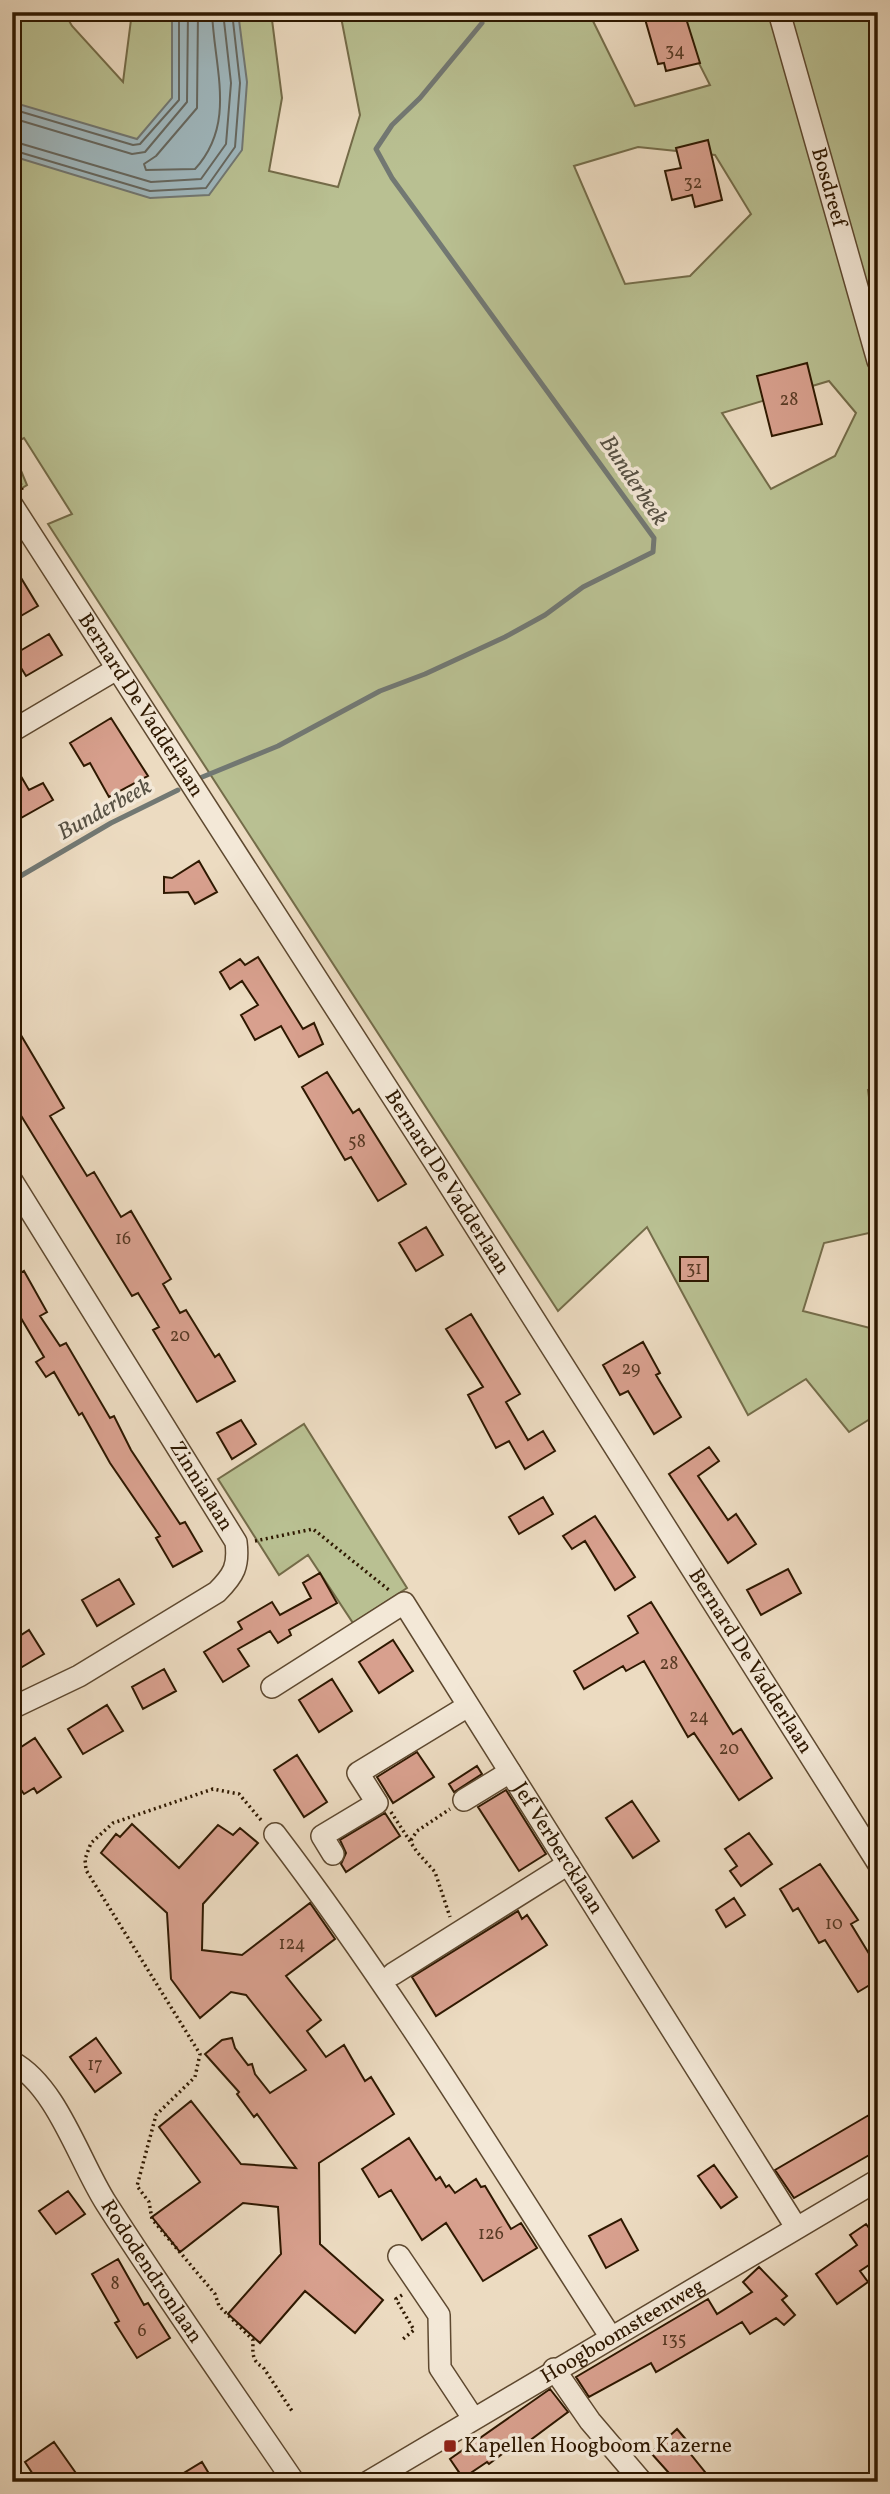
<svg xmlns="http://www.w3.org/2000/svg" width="890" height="2494" font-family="Vollkorn,serif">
<rect width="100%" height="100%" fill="#ecdbc1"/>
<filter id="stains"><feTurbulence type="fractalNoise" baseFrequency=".00286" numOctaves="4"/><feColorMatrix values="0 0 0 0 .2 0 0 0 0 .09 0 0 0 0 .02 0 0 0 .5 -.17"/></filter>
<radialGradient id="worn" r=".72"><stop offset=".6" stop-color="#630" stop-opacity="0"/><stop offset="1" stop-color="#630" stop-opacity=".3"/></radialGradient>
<path fill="#b9c092" stroke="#746c49" stroke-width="2" fill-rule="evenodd" d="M12 12H64L72 26 123 82 132 12H271L282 98 269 171 338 187 360 115 340 12H594L590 15 635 106 710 85 673 12H878V1086L868 1090 878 1163V1231L824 1243 803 1311 878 1330V1414L849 1432 806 1379 748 1415 647 1227 558 1311 48 524 72 514 24 438 12 444ZM638 147 715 155 751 214 690 276 625 284 574 166ZM829 381 856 413 835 456 771 489 722 413Z
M12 449 27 485 12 494Z
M304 1424 407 1588 353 1623 308 1555 279 1575 218 1479Z"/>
<path fill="#9fb8bf" stroke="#727873" stroke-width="2" d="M172 12H238L247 82 242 150 209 195 150 198 12 156V102L137 139 172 98Z"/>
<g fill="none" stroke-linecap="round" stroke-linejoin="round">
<path stroke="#666860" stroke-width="2" d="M198 12 197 108 156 156 144 164 146 170 195 169C237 123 214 68 212 12
M12 109 133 145 140 144 179 100V12
M12 118 132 154 145 152 187 102 188 12
M12 141 151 182 201 179 226 144 231 83 223 12
M12 150 150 191 206 188 235 147 240 83 232 12"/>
<path stroke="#727873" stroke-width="5" d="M195 780 278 746 380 691 425 674 505 637 545 615 583 587 653 552 654 538 392 178 376 149 392 125 420 98 482 23
M12 881 111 823 178 790"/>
</g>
<path fill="#d8a08e" stroke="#2e1800" stroke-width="2" d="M643 12H684L700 63 666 71 664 63 658 64Z
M708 140 722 200 695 207 692 195 672 200 665 171 681 168 676 148Z
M807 363 822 424 772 436 757 376Z
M12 563 38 606 12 621Z
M49 634 62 655 26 676 13 655Z
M111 718 148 776 109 797 90 763 84 766 70 743Z
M12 761 29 790 43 783 53 800 12 823Z
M199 861 217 892 195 904 188 892 164 893V877L172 878Z
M258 957 303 1029 314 1023 323 1044 299 1057 281 1026 255 1040 241 1015 258 1005 242 981 230 989 220 972 240 959 245 965Z
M12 1020 64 1108 50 1116 87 1176 94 1172 121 1217 131 1211 171 1279 163 1284 180 1313 186 1310 215 1357 219 1354 235 1381 197 1402 153 1330 159 1327 138 1293 132 1296 12 1101Z
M327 1072 353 1113 359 1109 406 1184 378 1201 351 1157 345 1160 302 1087Z
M426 1227 443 1255 416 1271 399 1243Z
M680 1257H708V1281H680Z
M24 1271 47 1312 40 1316 60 1346 66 1343 110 1418 114 1416 131 1450 180 1524 185 1522 202 1551 173 1567 156 1538 160 1536 110 1463 82 1413 79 1415 54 1372 46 1377 36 1362 44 1357 12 1303V1278Z
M471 1314 520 1394 506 1402 528 1440 543 1431 555 1451 525 1469 509 1441 496 1448 468 1395 483 1387 446 1329Z
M643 1342 660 1373 656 1375 681 1417 654 1434 628 1391 620 1395 603 1365Z
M241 1420 256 1444 232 1459 217 1433Z
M709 1447 719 1461 698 1476 728 1520 736 1514 756 1544 728 1563 669 1474Z
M543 1497 553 1514 519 1534 509 1517Z
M595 1516 635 1577 615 1590 585 1541 572 1549 563 1536Z
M788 1569 801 1593 761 1615 747 1590Z
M320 1573 337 1603 289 1630 291 1635 278 1643 270 1631 238 1649 249 1666 223 1682 204 1652 242 1629 238 1622 272 1602 280 1615 311 1598 303 1583Z
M119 1579 134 1604 97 1626 82 1600Z
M651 1602 733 1734 741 1729 772 1778 739 1800 694 1733 688 1737 644 1661 626 1671 623 1666 584 1689 574 1671 638 1633 628 1616Z
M29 1630 44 1654 17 1670 12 1662V1641Z
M393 1640 413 1671 379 1693 359 1662Z
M164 1669 176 1691 143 1709 132 1687Z
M332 1679 352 1711 319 1732 299 1700Z
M107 1705 123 1731 83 1754 68 1729Z
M35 1738 61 1777 37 1793 34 1788 24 1794 12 1777V1753Z
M417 1752 434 1777 393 1803 377 1777Z
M297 1755 327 1802 304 1817 274 1770Z
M477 1766 482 1774 454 1792 449 1784Z
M506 1790 546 1854 519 1871 478 1807Z
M632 1801 659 1841 633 1858 606 1818Z
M385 1813 400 1836 346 1872 341 1864 346 1853 340 1840Z
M132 1824 179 1868 218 1825 233 1835 240 1828 258 1843 203 1904 202 1950 242 1955 310 1903 335 1939 286 1976 321 2020 307 2031 326 2057 344 2045 365 2081 371 2077 394 2114 319 2163 320 2244 383 2300 355 2333 305 2291 260 2343 228 2314 281 2254 278 2207 243 2203 180 2252 152 2217 200 2182 159 2127 191 2101 241 2164 296 2168 257 2114 254 2117 237 2094 239 2092 205 2054 222 2040 232 2038 235 2048 248 2065 252 2064 255 2074 270 2093 306 2070 246 1995 231 1992 200 2018 171 1979 167 1913 101 1853 116 1834 120 1837Z
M749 1833 772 1864 741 1886 730 1871 737 1866 725 1849Z
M820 1864 858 1920 851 1924 871 1957 878 1953V1980L858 1992 825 1940 819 1943 798 1908 793 1911 780 1889Z
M734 1898 745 1915 726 1927 716 1910Z
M518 1911 522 1919 527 1915 547 1945 436 2016 412 1977Z
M96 2038 121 2073 95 2092 70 2057Z
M869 2115 878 2130V2150L794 2198 775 2170Z
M409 2138 436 2180 440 2177 446 2187 449 2185 455 2193 476 2179 481 2187 485 2186 511 2229 521 2223 537 2248 483 2281 446 2223 422 2240 391 2190 379 2197 362 2169Z
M714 2165 737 2197 721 2208 698 2176Z
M68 2191 85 2214 56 2234 39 2211Z
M621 2219 638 2250 606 2268 589 2236Z
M866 2224 878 2240V2259L860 2271 868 2282 837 2304 816 2274 857 2245 850 2235Z
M118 2259 144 2305 148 2303 170 2338 137 2358 115 2323 119 2321 92 2274Z
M759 2267 787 2296 782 2300 795 2315 784 2325 776 2318 750 2334 742 2322 656 2372 651 2363 589 2397 576 2377 708 2299 717 2314 752 2292 743 2282Z
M550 2389 568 2412 525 2444 522 2439 489 2464 487 2462 463 2478 450 2459Z
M677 2429 689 2443 685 2447 713 2482H677L651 2453Z
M54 2442 78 2476 70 2482H38L25 2462Z
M202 2462 214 2482H169Z"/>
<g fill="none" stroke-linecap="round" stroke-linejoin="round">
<g stroke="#5e4930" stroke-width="24">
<g id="minor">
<path id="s1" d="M779 12 878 361"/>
<path id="s2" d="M12 505 434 1161 878 1863"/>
<path d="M12 731 115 670"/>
<path id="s3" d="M12 1181 236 1542C239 1566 234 1575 217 1592L79 1676 12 1708"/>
<path id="s4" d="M272 1687 404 1603 796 2227"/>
<path d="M464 1800 510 1772"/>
<path d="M275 1834C397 1994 501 2167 610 2336"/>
<path d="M333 1854 322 1836 377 1803 358 1773 468 1706"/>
<path d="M393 1974 568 1864"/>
<path id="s5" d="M12 2062C57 2086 79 2161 106 2203 166 2297 231 2389 294 2482"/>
<path d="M399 2256 439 2315 440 2368 473 2418"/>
<path d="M554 2369 590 2421 642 2482"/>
<path id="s6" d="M368 2482 878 2180"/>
</g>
</g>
<path stroke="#2e1800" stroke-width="3.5" stroke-dasharray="2 3.5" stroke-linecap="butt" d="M12 451 22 490
M255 1541 313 1529 389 1590
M391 1812 417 1852 435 1872 450 1917
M261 1820 239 1794 213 1789 113 1823 91 1843 85 1859 86 1870 200 2054 195 2077 156 2115 137 2186 149 2202 152 2219 215 2294 219 2306 253 2340C253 2352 251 2361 263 2367L292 2411
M411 1840 417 1831 450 1809
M402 2295 396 2299 414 2330 403 2339"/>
<use href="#minor" stroke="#f3e8d7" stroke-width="21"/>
</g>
<rect fill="#8f2418" stroke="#f3e8d7" stroke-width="2.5" x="443" y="2439" width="14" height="14" rx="3.5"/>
<g text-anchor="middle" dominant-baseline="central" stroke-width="7" stroke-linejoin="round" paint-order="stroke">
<g font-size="18" fill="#583a24">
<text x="675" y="51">34</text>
<text x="693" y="183">32</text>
<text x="789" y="400">28</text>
<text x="357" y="1142">58</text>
<text x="123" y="1239">16</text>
<text x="694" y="1269">31</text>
<text x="180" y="1336">20</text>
<text x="631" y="1369">29</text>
<text x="669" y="1664">28</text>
<text x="699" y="1717">24</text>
<text x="729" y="1749">20</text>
<text x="834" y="1924">10</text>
<text x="292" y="1944">124</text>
<text x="95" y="2065">17</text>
<text x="491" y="2234">126</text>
<text x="115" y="2284">8</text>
<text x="142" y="2331">6</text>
<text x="674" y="2340">135</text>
</g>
<g font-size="21" fill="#2e1800" stroke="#f3e8d7">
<text stroke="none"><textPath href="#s1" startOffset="182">Bosdreef</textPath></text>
<text stroke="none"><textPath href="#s2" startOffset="238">Bernard De Vadderlaan</textPath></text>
<text stroke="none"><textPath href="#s2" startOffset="805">Bernard De Vadderlaan</textPath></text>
<text stroke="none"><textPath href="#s3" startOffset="359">Zinnialaan</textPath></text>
<text stroke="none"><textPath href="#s2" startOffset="1372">Bernard De Vadderlaan</textPath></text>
<text stroke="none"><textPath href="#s4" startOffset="446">Jef Verbercklaan</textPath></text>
<text stroke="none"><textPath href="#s5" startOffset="254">Rododendronlaan</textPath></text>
<text stroke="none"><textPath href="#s6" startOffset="296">Hoogboomsteenweg</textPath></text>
</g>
<g font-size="21" fill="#2e1800" stroke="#f3e8d7" text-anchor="start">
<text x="464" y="2446">Kapellen Hoogboom Kazerne</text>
</g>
<g font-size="23" font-style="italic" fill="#565043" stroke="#f3e8d7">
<text transform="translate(633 481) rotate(56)">Bunderbeek</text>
<text transform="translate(105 810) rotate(-29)">Bunderbeek</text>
</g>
</g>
<rect width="890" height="2494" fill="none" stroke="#ecdbc1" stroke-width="42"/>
<rect x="14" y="14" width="862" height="2466" fill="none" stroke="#2e1800" stroke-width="3.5"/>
<rect x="21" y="21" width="848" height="2452" fill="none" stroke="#2e1800" stroke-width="2"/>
<rect width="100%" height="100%" filter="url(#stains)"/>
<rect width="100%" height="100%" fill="url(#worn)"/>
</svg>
